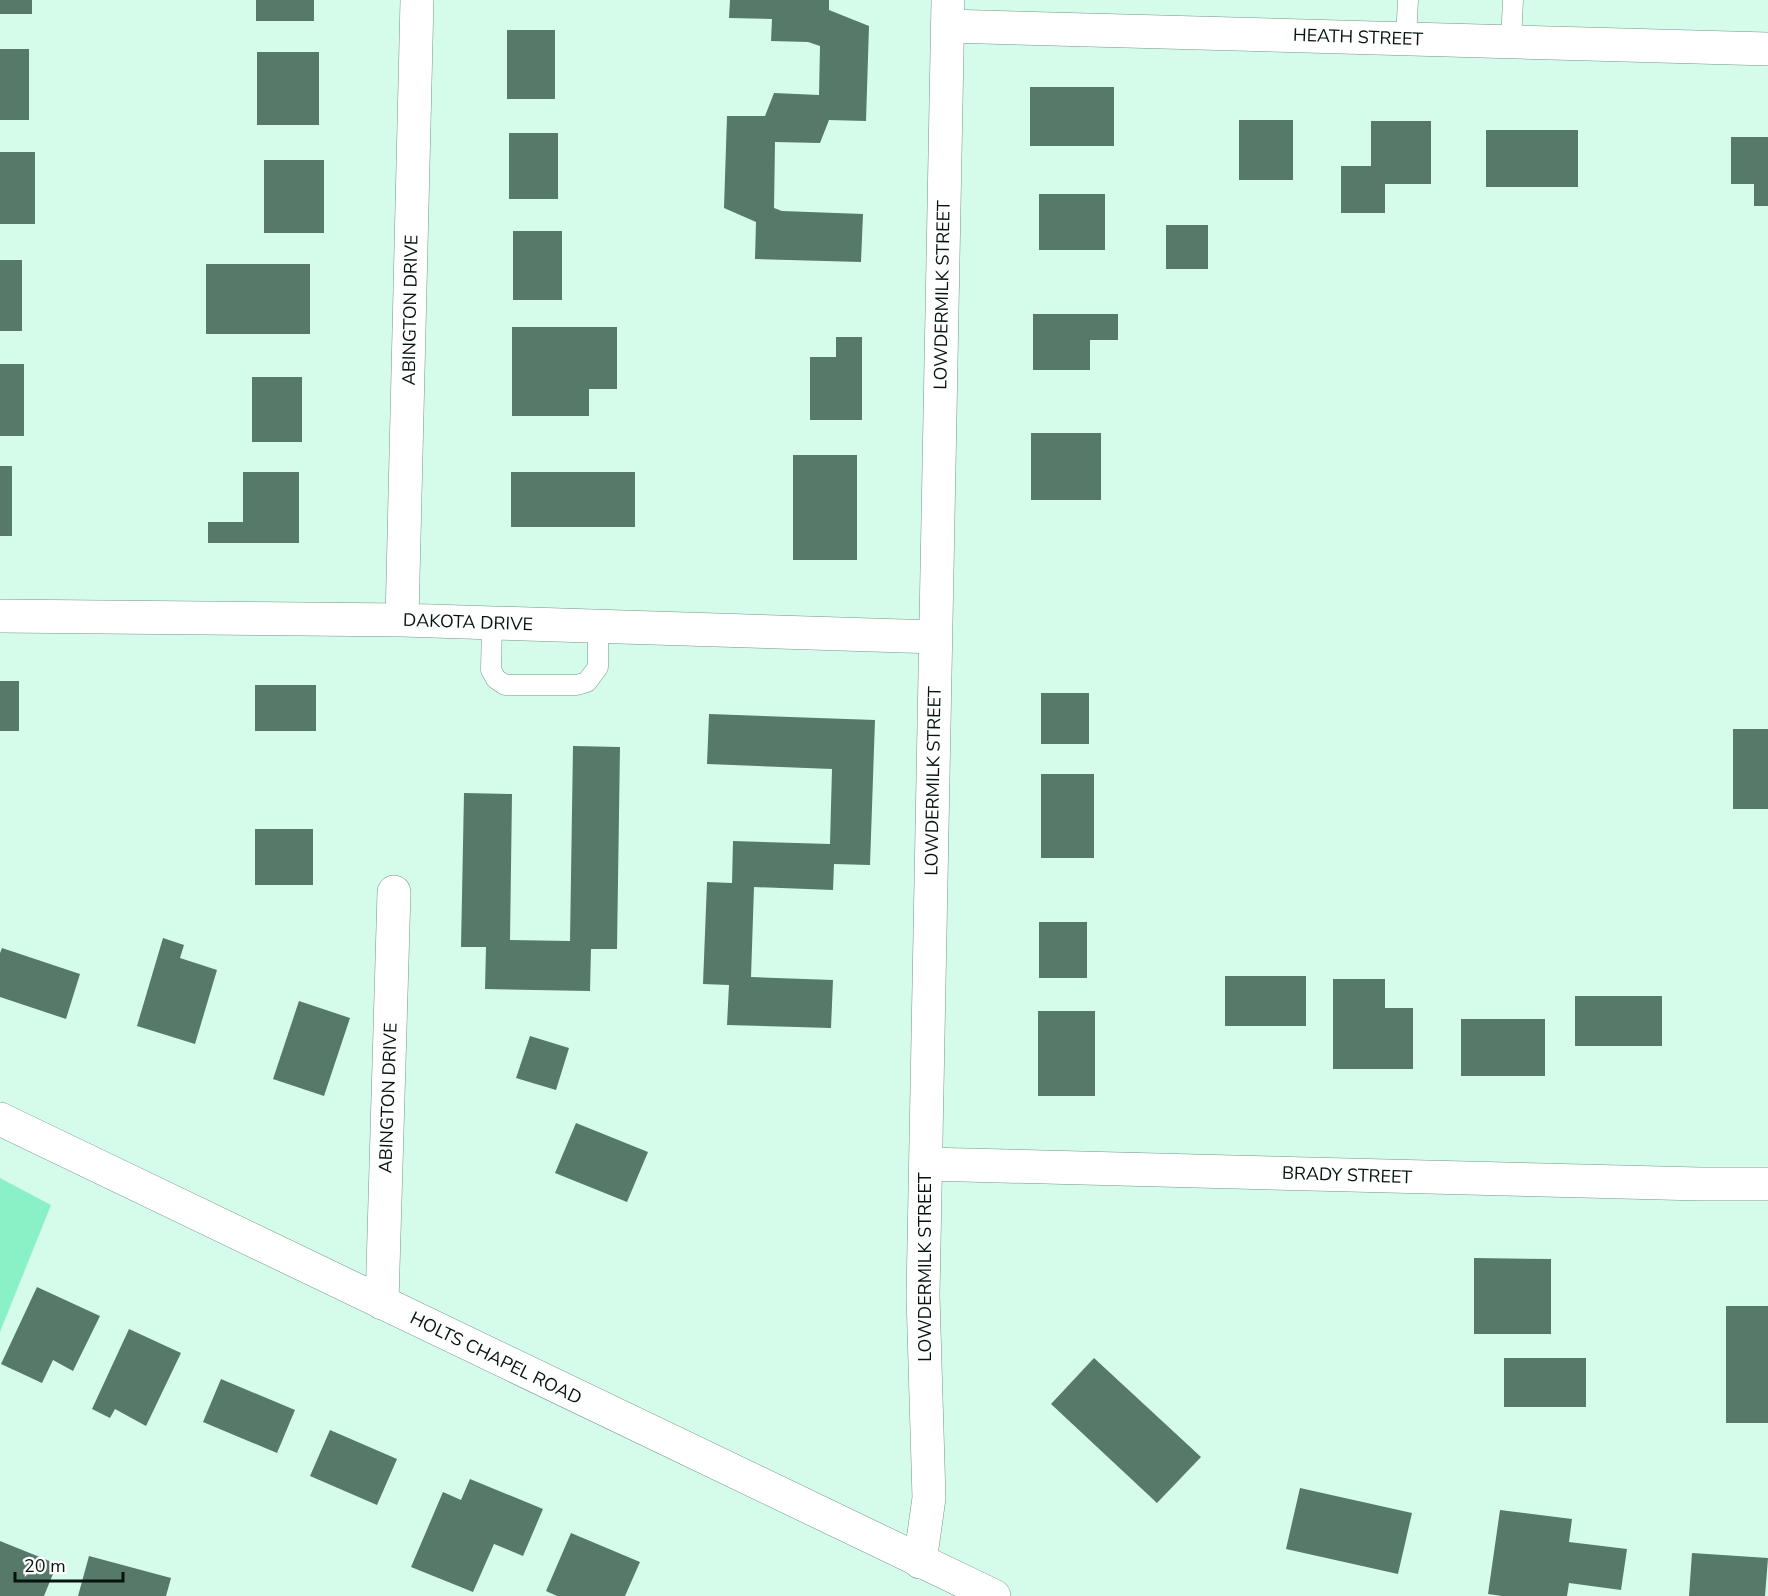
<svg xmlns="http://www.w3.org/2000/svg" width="1768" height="1596" font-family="'Nunito Sans',sans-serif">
<rect width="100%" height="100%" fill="#d5fcea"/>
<path fill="#8af1c7" d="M0 1178 51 1205 0 1332Z"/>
<path fill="#56796a" d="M0 0H32V14H0Z
M256 0H314V21H256Z
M730 0H829V10L869 26 866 121 829 120 820 143 775 142 774 208 782 211 863 214 861 262 755 259 756 222 724 208 727 116H765L774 93 819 95 820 46 808 42 771 41 772 19 729 18Z
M507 30H555V99H507Z
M0 49H29V120H0Z
M257 52H319V125H257Z
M1030 87H1114V146H1030Z
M1239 120H1293V180H1239Z
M1371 121H1431V184H1385V213H1341V166H1371Z
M1486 130H1578V187H1486Z
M509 133H558V199H509Z
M1731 137H1768V206H1754V184H1731Z
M0 152H35V224H0Z
M264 160H324V233H264Z
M1039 194H1105V250H1039Z
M1166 225H1208V269H1166Z
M513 231H562V300H513Z
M0 260H22V331H0Z
M206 264H310V334H206Z
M1033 314H1118V340H1090V370H1033Z
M512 327H617V389H589V416H512Z
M836 337H862V420H810V357H836Z
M0 364H24V436H0Z
M252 377H302V442H252Z
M1031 433H1101V500H1031Z
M793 455H857V560H793Z
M0 466H12V536H0Z
M243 472H299V543H208V522H243Z
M511 472H635V527H511Z
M0 681H19V731H0Z
M255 685H316V731H255Z
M1041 693H1089V744H1041Z
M709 714 875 720 870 865 834 864 833 890 754 887 751 977 833 980 831 1028 727 1025 729 985 703 984 707 882 732 883 733 841 830 844 832 769 707 764Z
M1733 729H1768V809H1733Z
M573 746 620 747 617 949H591L590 991 485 989 486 947H461L464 793 512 794 510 940 570 941Z
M1041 774H1094V858H1041Z
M255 829H313V885H255Z
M1039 922H1087V978H1039Z
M163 938 184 945 180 958 217 970 195 1044 137 1026Z
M2 948 80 974 66 1019 0 997V953Z
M1225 976H1306V1026H1225Z
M1333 979H1385V1008H1413V1069H1333Z
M1575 996H1662V1046H1575Z
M299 1001 350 1018 324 1096 273 1079Z
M1038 1011H1095V1096H1038Z
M1461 1019H1545V1076H1461Z
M530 1036 569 1048 556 1090 516 1078Z
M576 1123 648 1152 627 1202 555 1173Z
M1474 1258 1551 1259V1334H1474Z
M37 1287 100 1316 73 1371 53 1360 42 1383 1 1364Z
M1726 1306H1768V1423H1726Z
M129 1329 181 1353 146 1426 115 1409 110 1418 92 1409Z
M1094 1358 1201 1457 1157 1503 1051 1404Z
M1504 1358H1586V1407H1504Z
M221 1379 295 1410 277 1453 203 1422Z
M330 1430 397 1459 377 1505 310 1476Z
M470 1479 543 1509 523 1556 494 1544 473 1592 411 1567 443 1492 461 1500Z
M1300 1488 1412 1513 1398 1574 1286 1549Z
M1500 1510 1572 1519 1569 1542 1627 1549 1621 1590 1569 1583 1567 1596H1502L1488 1594Z
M571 1533 640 1562 625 1596H557L546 1591Z
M0 1541 57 1564 44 1596H0Z
M1692 1553 1768 1558 1765 1596H1689Z
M89 1556 171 1578 166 1596H78Z"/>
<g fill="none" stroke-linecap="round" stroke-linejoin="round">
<g stroke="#739787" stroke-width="21">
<path id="service" d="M1406 39 1408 0
M1511 42 1513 0
M492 623 491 670 496 679 505 685H577L587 682 598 667V626"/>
</g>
<g stroke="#739787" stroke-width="34">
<path id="minor" d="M947 26 1768 49
M0 616 402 620 936 637
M402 620 417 0
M926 1164 1700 1184H1768
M382 1303 394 892
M920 1562 929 1498 923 1296 948 0"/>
</g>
<g stroke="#739787" stroke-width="34">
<path id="tertiary" d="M0 1119 994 1596"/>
</g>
<use href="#service" stroke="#fff" stroke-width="20"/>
<use href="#minor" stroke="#fff" stroke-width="33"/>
<use href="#tertiary" stroke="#fff" stroke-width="33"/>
</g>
<g text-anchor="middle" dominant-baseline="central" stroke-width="4.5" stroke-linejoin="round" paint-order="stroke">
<g font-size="18" fill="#06140e" stroke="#fff">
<text transform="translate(1358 37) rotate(2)">HEATH STREET</text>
<text transform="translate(942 295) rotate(-89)">LOWDERMILK STREET</text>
<text transform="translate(410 310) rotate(-89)">ABINGTON DRIVE</text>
<text transform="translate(468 622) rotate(2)">DAKOTA DRIVE</text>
<text transform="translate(933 781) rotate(-89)">LOWDERMILK STREET</text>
<text transform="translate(388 1098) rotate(-88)">ABINGTON DRIVE</text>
<text transform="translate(1347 1175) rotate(2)">BRADY STREET</text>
<text transform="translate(925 1267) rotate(-90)">LOWDERMILK STREET</text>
<text transform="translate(496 1358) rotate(26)">HOLTS CHAPEL ROAD</text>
</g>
</g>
<path d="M15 1572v9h108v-9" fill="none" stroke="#06140e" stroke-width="3"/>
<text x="24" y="1572" font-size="18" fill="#06140e" stroke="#ffffff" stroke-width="4.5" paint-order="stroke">20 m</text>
</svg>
